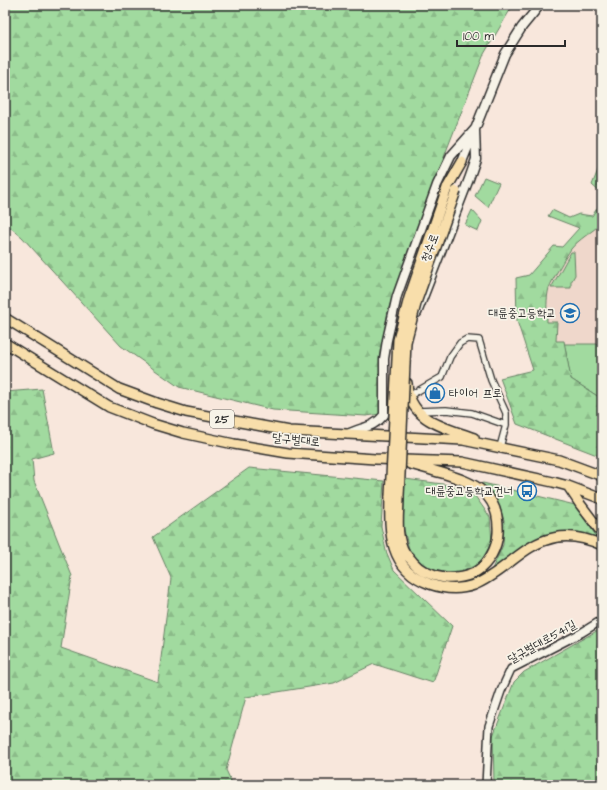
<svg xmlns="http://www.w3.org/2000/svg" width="607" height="790" font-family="'Architects Daughter','Poor Story',sans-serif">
<defs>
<pattern id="forest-firs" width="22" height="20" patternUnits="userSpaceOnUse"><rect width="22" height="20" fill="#a1da9f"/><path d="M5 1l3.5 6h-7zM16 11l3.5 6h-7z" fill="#8bbb89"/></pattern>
</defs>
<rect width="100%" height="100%" fill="#f8e7dc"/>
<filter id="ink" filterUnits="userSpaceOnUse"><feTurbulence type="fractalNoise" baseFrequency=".025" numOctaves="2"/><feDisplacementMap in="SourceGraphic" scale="8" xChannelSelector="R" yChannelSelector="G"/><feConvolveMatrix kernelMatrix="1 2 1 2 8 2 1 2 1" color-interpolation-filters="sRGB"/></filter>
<g filter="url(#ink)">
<path fill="#efd7cb" d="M602 212V457L528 428 544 391 542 286 565 245Z"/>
<path fill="#a1da9f" stroke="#668265" d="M484 177 499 183 488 207 475 196Z
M472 210 482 221 478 231 465 225Z
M571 252H574L575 275 571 282V288H551Z
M564 344H602V399L571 379Z"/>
<path fill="url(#forest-firs)" stroke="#668265" d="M5 5H513L484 54 447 149 388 310 381 352V414L366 416 273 410 179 387 121 346 22 237 5 223Z
M602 160V194L592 185Z
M602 201V223C592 232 579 239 571 249 566 256 552 280 549 288 546 298 547 311 547 322H557L556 341H564L571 379 602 399V457L517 424 500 378 533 370 517 321 516 278 529 275 554 246 562 247 579 228 548 216 552 210 569 218 579 214 592 216Z
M42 389 54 453 32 459 34 481 72 576 61 648 158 682 171 578 153 537 249 468 384 481 381 526 386 551 394 570 452 626 433 683 374 664 334 683 246 697 226 770 233 785H5V392Z
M405 479 450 485 475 496 490 517 492 542 480 563 458 574 435 573 420 564 409 549 403 526Z
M483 483 575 505 599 540C591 537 583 532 575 532 542 529 518 551 492 569L503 545 504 520 496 498 480 484Z
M602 628V785H494L493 736 514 682 524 672Z"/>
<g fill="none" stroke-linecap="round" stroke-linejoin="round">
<g stroke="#2b2b2b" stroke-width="8">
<path id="minor" d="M600 5 602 6
M409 396 442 377 450 357 460 343 467 339 479 340 491 380 506 413V425L500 447
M417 411 446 410 472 413 506 425"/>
</g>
<g stroke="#2b2b2b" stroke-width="10">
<path id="tertiary" d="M486 785 489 726 501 691 511 669 581 633 602 620"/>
</g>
<g stroke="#2b2b2b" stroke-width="11">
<path id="secondary" d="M462 162 505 54 522 27 540 5
M417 313 469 179 476 159 475 129
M348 434C361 427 374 428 384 415V359L387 340 397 296 437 185 451 156 475 129"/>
</g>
<g stroke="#2b2b2b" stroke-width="12">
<path id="primary" d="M447 188 462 162
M5 318 119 389 157 403 186 412 289 431 463 440 559 460 602 476
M5 343 109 407 153 424 183 433 234 444 288 453 375 459 462 462 553 482 568 486 602 499
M407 383C409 421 444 427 474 438
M568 486 580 504 602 533
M390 496C389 533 389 569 430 584 444 589 460 590 474 585 500 575 521 548 546 540 565 533 584 537 602 545
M399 496C399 514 395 537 405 553 407 556 411 559 413 562 421 572 432 576 445 578 454 579 469 577 477 571 489 563 497 548 498 533 500 493 475 483 442 473 431 470 420 466 410 464"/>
</g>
<use href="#minor" stroke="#f7f3e8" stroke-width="5.5"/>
<use href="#tertiary" stroke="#f7f3e8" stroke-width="7"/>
<use href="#secondary" stroke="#f7f3e8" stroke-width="8"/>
<use href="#primary" stroke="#f8deab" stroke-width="9"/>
<g stroke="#2b2b2b" stroke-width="12" stroke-linecap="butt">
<path id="primary-bridge" d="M390 496 398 340 409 298 447 188
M399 496 406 342 417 300 456 191"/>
</g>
<use href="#primary-bridge" stroke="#f8deab" stroke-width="9"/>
</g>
</g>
<defs>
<g id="school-ring" transform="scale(1)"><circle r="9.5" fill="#f7f3e8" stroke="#1f6fb2" stroke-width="1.5"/><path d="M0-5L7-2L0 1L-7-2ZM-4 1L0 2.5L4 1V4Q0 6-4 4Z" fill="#1f6fb2"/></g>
<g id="shop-ring" transform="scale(1)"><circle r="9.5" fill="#f7f3e8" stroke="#1f6fb2" stroke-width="1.5"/><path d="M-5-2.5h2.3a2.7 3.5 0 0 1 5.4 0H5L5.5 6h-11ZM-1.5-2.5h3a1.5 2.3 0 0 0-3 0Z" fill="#1f6fb2"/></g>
<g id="bus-ring" transform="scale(1)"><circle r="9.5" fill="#f7f3e8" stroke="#1f6fb2" stroke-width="1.5"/><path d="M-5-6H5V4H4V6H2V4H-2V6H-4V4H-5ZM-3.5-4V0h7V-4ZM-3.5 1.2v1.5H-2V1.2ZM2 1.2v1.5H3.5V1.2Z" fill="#1f6fb2"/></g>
</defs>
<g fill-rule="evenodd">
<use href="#school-ring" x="570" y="313"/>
<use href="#shop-ring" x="435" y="393"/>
<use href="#bus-ring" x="527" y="491"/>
</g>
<g text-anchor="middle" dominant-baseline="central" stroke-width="3.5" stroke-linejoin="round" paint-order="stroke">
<rect fill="#f7f3e8" stroke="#686764" stroke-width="1" x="210" y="410" width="24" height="18" rx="3"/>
<g font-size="11" font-weight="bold" fill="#2b2b2b">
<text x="222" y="419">25</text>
</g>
<g font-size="12" fill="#2b2b2b" stroke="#f7f3e8">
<text transform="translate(430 248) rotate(-69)">청수로</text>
<text transform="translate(296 440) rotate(6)">달구벌대로</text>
<text transform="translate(542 642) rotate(-29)">달구벌대로541길</text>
</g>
<g font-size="12" fill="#2b2b2b" stroke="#f7f3e8" text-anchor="end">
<text x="556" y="313">대륜중고등학교</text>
<text x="449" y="393" text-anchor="start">타이어 프로</text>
<text x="513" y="491">대륜중고등학교건너</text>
</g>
</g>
<rect width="607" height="790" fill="none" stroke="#f7f3e8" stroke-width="20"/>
<rect x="10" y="10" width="587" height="770" fill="none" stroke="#2b2b2b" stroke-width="1.5" filter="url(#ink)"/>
<path d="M457 40v6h108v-6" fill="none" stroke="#2b2b2b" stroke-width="2"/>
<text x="463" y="40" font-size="12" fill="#2b2b2b" stroke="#f7f3e8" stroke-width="3" paint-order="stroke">100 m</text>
</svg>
